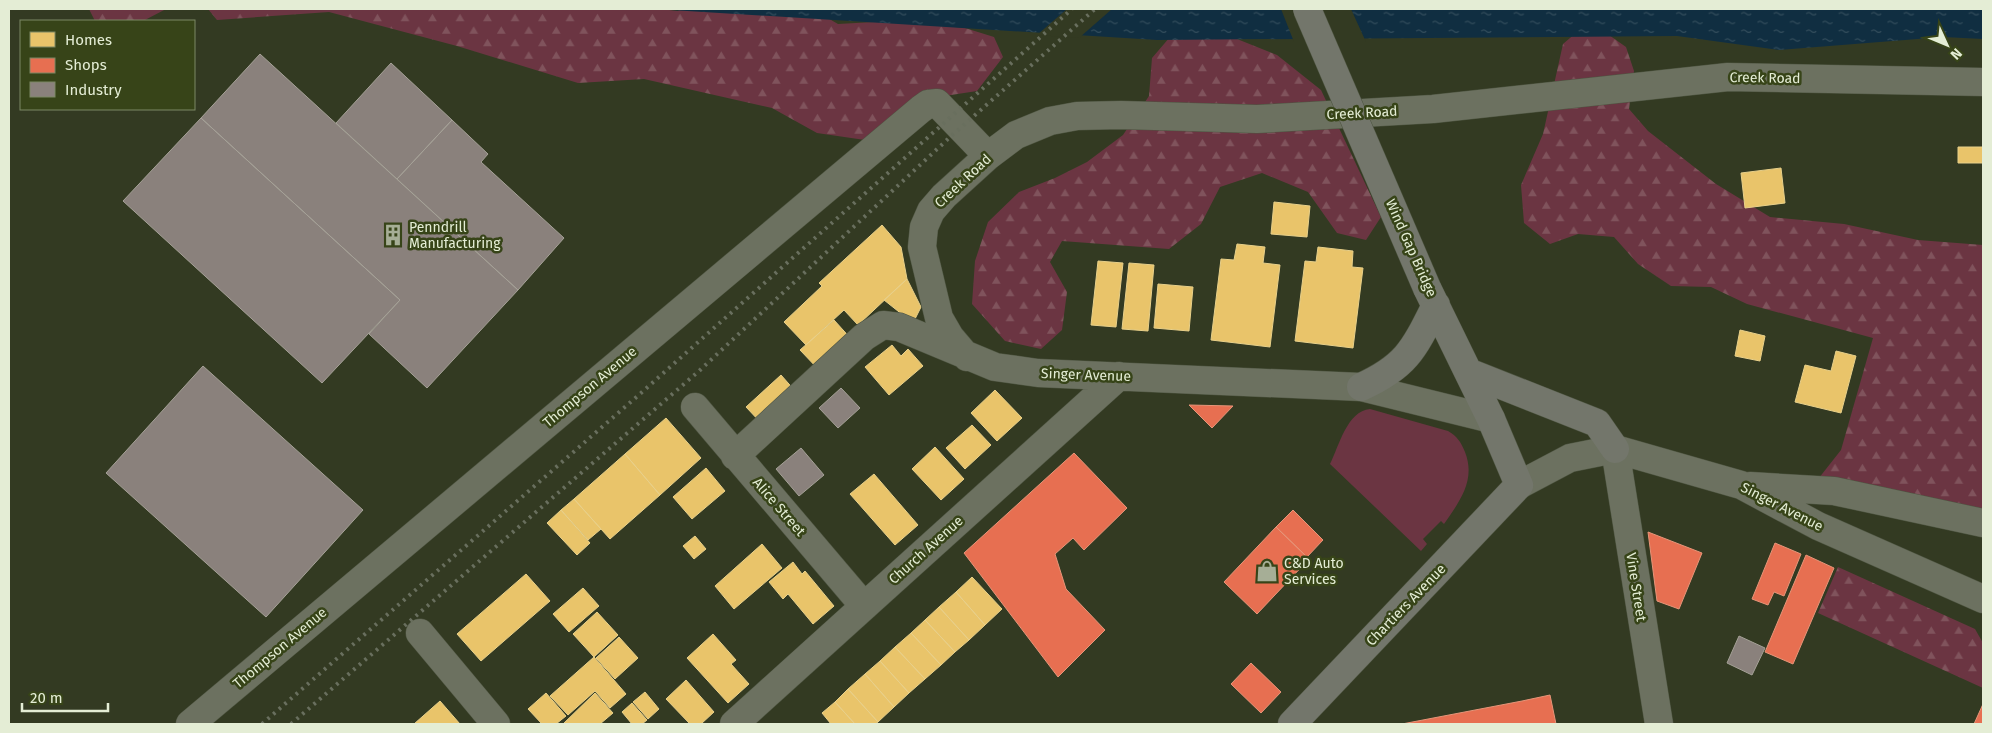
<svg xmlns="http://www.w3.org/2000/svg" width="1992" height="733" font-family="'Fira Sans',sans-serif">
<defs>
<pattern id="forest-firs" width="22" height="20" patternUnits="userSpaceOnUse" patternTransform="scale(1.25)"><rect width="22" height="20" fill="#6b3542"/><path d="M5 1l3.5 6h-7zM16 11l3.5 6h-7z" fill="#80535c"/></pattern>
<pattern id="water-ripples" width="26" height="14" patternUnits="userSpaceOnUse" patternTransform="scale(1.25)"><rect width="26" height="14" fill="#102e41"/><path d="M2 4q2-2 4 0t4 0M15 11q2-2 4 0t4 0" fill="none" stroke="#334d5c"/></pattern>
</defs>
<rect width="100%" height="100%" fill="#333a22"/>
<path fill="#6b3542" d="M1370 409 1448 431C1457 436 1461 442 1465 452 1476 480 1460 501 1444 524L1441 521 1423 539 1427 544 1421 551 1330 464C1339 446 1347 411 1370 409Z"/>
<path fill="url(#forest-firs)" d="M89 9H166L143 21H95Z
M208 9H660L678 11 680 9H812L838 24 893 21 965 28 994 37 1003 57 977 91 912 101 865 140 817 133 772 108 644 79 578 83 457 46 329 12 217 20Z
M1202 25 1277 55 1321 90 1381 217 1366 240 1337 233 1308 192 1262 173 1220 187 1201 224 1169 249 1062 241 1050 262 1067 292 1062 330 1041 349 1005 341 972 304 975 261 988 222 1019 192 1055 178 1087 162 1123 135 1149 96 1152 58 1176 30Z
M1599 28 1626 47 1634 71 1629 109 1648 131 1716 184 1770 217 1844 224 1918 240 1983 245V516L1815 483 1841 450 1873 338 1747 304 1711 287 1671 286 1638 264 1614 237 1578 234 1550 244 1524 223 1521 185 1543 134 1563 44 1577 32Z
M1838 567 1975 629 1983 643V688L1818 613Z"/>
<path fill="url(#water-ripples)" d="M655 9H1983V39L1943 37 1779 50 1677 36 1157 40Z"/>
<path fill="#333a22" d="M1067 9H1112L1079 38 1037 35Z
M1281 9H1351L1366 42H1294Z"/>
<path fill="#e9c46a" stroke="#e8d08a" d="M1958 147H1983V163H1958Z
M1781 168 1785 203 1745 208 1741 173Z
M1274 202 1310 206 1307 237 1271 234Z
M882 225 901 247 907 279 858 325 844 310 806 345 784 322 822 286 819 283Z
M1237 244 1265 247 1263 263 1280 265 1270 347 1211 340 1221 259 1234 260Z
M1318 247 1353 251 1352 267 1363 268 1353 348 1295 341 1305 261 1316 262Z
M1098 261 1123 263 1116 327 1091 325Z
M1129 263 1154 265 1148 331 1122 329Z
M907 279 921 307 913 323 884 300Z
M1158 284 1193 287 1189 331 1154 328Z
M834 320 853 341 820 371 800 350Z
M1740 330 1765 336 1760 361 1735 356Z
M892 345 901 356 908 349 923 366 889 395 865 367Z
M1836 351 1856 356 1841 413 1795 402 1805 365 1831 371Z
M781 375 796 392 762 424 746 407Z
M995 390 1022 418 997 441 971 413Z
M666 418 701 458 660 495 625 454Z
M972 425 991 445 965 469 946 448Z
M935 447 964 479 941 500 912 469Z
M625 454 660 495 610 539 574 499Z
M706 468 725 491 692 519 673 497Z
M874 474 918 525 895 545 850 494Z
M574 499 601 529 588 540 561 510Z
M561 510 590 543 577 555 547 523Z
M695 536 706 549 694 559 683 546Z
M762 544 782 568 734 609 715 586Z
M793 562 802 574 805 571 834 606 813 624 788 594 783 599 769 582Z
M526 574 550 601 481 661 457 634Z
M972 577 1002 609 985 625 956 592Z
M583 588 599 606 569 632 553 614Z
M956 592 985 625 969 640 939 607Z
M939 607 969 640 955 652 925 620Z
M597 612 618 635 594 657 573 634Z
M925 620 955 652 941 665 911 633Z
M911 633 941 665 925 679 895 647Z
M713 634 736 660 731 664 749 684 728 703 687 658Z
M619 637 638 658 615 679 596 658Z
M895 647 925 679 909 693 880 661Z
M594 657 626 694 610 708 595 691 568 715 550 696Z
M880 661 909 693 894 707 865 674Z
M865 674 894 707 878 722 848 689Z
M686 680 714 712 701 724H690L666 699Z
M848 689 878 722 875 724H855L835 702Z
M645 692 659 709 648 719 633 702Z
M546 693 566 716 556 724H542L528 709Z
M595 693 613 713 600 724H563Z
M440 701 460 724H414Z
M835 702 855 724H831L822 713Z
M632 703 647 720 642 724H632L622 712Z"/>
<path fill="#e76f51" stroke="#e69579" d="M1189 405 1233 406 1212 428Z
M1074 453 1127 508 1084 550 1073 538 1055 554 1066 589 1105 630 1058 677 964 553Z
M1293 510 1323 540 1307 557 1276 527Z
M1276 527 1309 559 1257 614 1224 582Z
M1648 532 1702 553 1679 609 1657 601Z
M1775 543 1801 554 1784 596 1774 592 1768 605 1752 599Z
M1806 555 1834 568 1793 664 1765 652Z
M1251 663 1281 692 1261 713 1231 684Z
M1550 695 1556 724H1402L1522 701Z
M1983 704V724H1974Z"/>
<path fill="#8a817c" stroke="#a5a197" d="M260 54 518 290 427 388 369 334 400 300 201 118Z
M391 63 452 120 397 179 336 123Z
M201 118 400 300 322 383 123 201Z
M452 120 488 154 481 162 564 238 518 290 397 179Z
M203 366 363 510 266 617 106 473Z
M841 388 860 408 838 428 819 408Z
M801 448 824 475 799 496 776 469Z
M1739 636 1765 648 1752 675 1727 663Z"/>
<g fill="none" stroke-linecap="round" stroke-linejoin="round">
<g stroke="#4e5541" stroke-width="29">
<path id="minor" d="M967 357 950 337 939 318 922 247 924 227 931 211 944 196 988 156 1016 135 1050 121 1077 116 1121 115 1257 119 1433 109 1728 77 1983 82
M695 407 864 606
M1615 449 1659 724
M735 456 864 337 883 325 899 327 995 367 1038 373 1361 387 1491 419
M1519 485 1570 458 1615 449 1741 485 1818 526 1983 599
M1750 486 1834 491 1983 523
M420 633 496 724
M190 724 921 109 928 104 937 103 988 156
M734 724 1119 376"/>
</g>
<g stroke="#4e5541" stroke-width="29">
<path id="major" d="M1468 372 1597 423 1615 449
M1361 387C1407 366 1414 349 1436 305
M1292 724 1519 485 1491 419 1427 288"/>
</g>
<use href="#minor" stroke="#6c7160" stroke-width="28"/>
<use href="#major" stroke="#73766b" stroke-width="28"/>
<path stroke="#696f5e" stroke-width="4" stroke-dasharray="2.5 5" stroke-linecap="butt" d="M262 724 641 393 1072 9
M291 724 699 371 949 138 1095 9"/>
<g stroke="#4e5541" stroke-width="29" stroke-linecap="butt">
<path id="major-bridge" d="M1307 9 1427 288"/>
</g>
<use href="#major-bridge" stroke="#73766b" stroke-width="28"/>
</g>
<defs>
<g id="building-bare" transform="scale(1.725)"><path d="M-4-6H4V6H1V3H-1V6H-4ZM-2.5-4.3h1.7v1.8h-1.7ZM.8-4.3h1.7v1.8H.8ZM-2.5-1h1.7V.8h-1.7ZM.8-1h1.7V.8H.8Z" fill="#a6ae96" stroke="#374418" stroke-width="2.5" paint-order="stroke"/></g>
<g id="shop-bare" transform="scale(1.725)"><path d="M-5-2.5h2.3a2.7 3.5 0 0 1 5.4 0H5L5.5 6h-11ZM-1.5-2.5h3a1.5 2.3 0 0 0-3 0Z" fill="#a6ae96" stroke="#374418" stroke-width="2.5" paint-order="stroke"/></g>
</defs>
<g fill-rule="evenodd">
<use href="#building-bare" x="393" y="235"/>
<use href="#shop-bare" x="1267" y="571"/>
</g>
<g text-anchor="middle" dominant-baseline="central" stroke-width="5" stroke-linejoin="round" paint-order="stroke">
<g font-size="14" fill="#e4edd5" stroke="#374418">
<text transform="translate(1765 78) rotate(1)">Creek Road</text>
<text transform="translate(1362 113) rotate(-3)">Creek Road</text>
<text transform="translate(963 181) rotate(-43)">Creek Road</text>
<text transform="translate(1411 248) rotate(66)">Wind Gap Bridge</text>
<text transform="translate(1086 375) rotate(2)">Singer Avenue</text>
<text transform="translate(590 387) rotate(-40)">Thompson Avenue</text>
<text transform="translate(779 507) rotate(49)">Alice Street</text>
<text transform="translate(1782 507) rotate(27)">Singer Avenue</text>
<text transform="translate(926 550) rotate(-42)">Church Avenue</text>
<text transform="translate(1636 587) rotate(81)">Vine Street</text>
<text transform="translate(1406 605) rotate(-46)">Chartiers Avenue</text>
<text transform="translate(280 648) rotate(-40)">Thompson Avenue</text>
</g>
<g font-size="14" fill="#e4edd5" stroke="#374418" text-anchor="start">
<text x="409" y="227">Penndrill<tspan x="409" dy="16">Manufacturing</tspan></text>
<text x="1284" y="563">C&amp;D Auto<tspan x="1284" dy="16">Services</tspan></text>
</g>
</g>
<rect width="1992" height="733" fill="none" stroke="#e4edd5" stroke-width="20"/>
<rect x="20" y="20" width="175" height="90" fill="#374418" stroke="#7c8864"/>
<rect x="30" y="32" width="25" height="15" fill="#e9c46a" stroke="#7c8864"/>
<text x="65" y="45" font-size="15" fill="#e4edd5">Homes</text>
<rect x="30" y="58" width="25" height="15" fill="#e76f51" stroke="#7c8864"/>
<text x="65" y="70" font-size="15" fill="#e4edd5">Shops</text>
<rect x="30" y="82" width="25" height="15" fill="#8a817c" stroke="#7c8864"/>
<text x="65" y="95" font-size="15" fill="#e4edd5">Industry</text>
<g transform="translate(1947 45) rotate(134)" stroke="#374418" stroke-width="4" paint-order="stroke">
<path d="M0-4L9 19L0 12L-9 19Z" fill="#e4edd5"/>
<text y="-8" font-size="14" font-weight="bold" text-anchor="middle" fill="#e4edd5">N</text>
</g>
<path d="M22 703v8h86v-8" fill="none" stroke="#e4edd5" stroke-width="2.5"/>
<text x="30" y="703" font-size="15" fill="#e4edd5" stroke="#374418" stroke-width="4" paint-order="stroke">20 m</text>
</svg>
